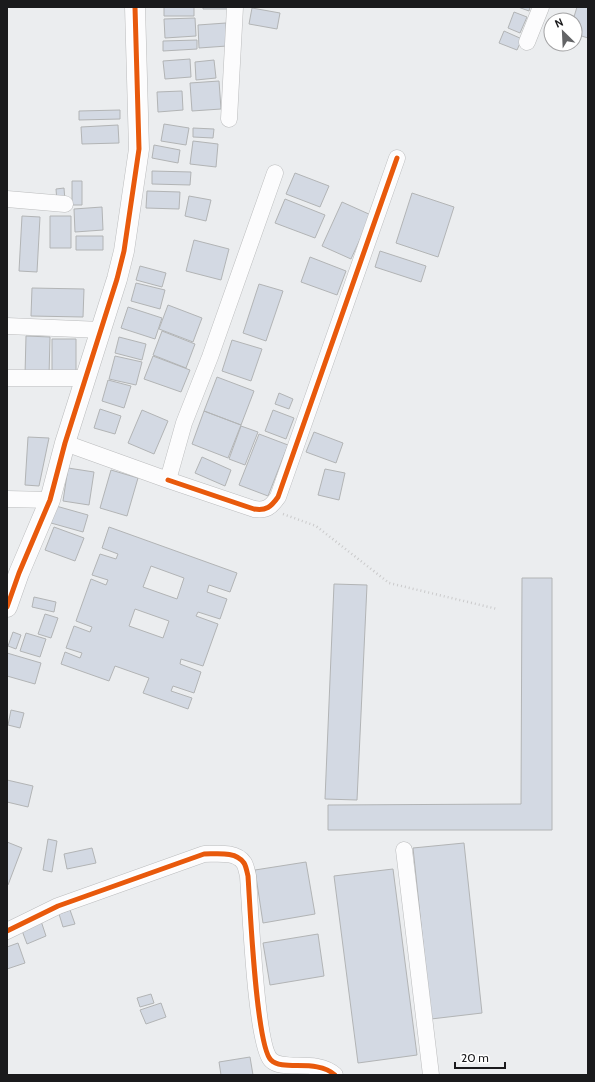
<svg xmlns="http://www.w3.org/2000/svg" width="595" height="1082" font-family="Cabin,sans-serif">
<rect width="100%" height="100%" fill="#ebedef"/>
<path fill="#d3d9e3" stroke="#b2b4b5" fill-rule="evenodd" d="M164 7H194V16H164Z
M203 7H231V9H203Z
M518 7H530L529 11Z
M577 7H588V38L575 34V20H573Z
M252 8 280 13 277 29 249 24Z
M514 12 527 17 520 33 508 28Z
M195 18 196 36 165 38 164 19Z
M226 23 227 46 199 48 198 25Z
M504 31 522 39 517 50 499 43Z
M197 40V49L163 51V41Z
M190 59 191 77 165 79 163 61Z
M214 60 216 78 196 80 195 62Z
M219 81 221 109 192 111 190 83Z
M182 91 183 110 158 112 157 92Z
M120 110V119L79 120V111Z
M164 124 189 128 186 145 161 141Z
M118 125 119 143 82 144 81 127Z
M193 128 214 129 213 138 193 137Z
M193 141 218 144 216 167 190 164Z
M154 145 180 150 178 163 152 158Z
M152 171 191 172 190 185 152 184Z
M295 173 329 186 320 207 286 194Z
M72 181H82V205H72Z
M64 188 65 201 57 202 56 189Z
M147 191 180 192 179 209 146 208Z
M412 193 454 207 438 257 396 243Z
M189 196 211 200 206 221 185 216Z
M285 199 325 215 315 238 275 223Z
M342 202 371 215 351 259 322 246Z
M102 207 103 230 75 232 74 209Z
M22 216 40 217 37 272 19 271Z
M50 216H71V248H50Z
M76 236H103V250H76Z
M194 240 229 249 221 280 186 271Z
M380 251 426 266 421 282 375 267Z
M310 257 346 271 337 295 301 282Z
M140 266 166 273 162 287 136 280Z
M136 283 165 290 160 309 131 301Z
M259 284 283 291 266 341 243 333Z
M32 288 84 289 83 317 31 316Z
M168 305 202 318 193 342 159 329Z
M128 307 162 318 155 339 121 328Z
M162 331 195 344 186 368 153 355Z
M26 336 50 337 49 376 25 375Z
M119 337 146 344 142 360 115 353Z
M52 339H76V373H52Z
M232 340 262 349 251 381 222 371Z
M115 356 142 362 136 385 109 379Z
M153 356 190 370 181 392 144 379Z
M217 377 254 391 241 425 204 411Z
M108 380 131 386 124 408 102 401Z
M279 393 293 399 289 409 275 404Z
M100 409 121 416 115 434 94 428Z
M142 410 168 421 154 454 128 443Z
M273 410 294 418 286 439 265 431Z
M204 411 241 425 228 458 192 444Z
M241 426 258 432 245 465 229 459Z
M314 432 343 443 336 463 306 452Z
M259 434 288 445 268 496 239 485Z
M28 437 49 438 39 486 25 485Z
M202 457 231 470 225 486 195 473Z
M68 468 94 472 89 505 63 501Z
M325 469 345 473 339 500 318 495Z
M111 470 138 478 127 516 100 508Z
M56 506 88 515 83 532 51 523Z
M54 527 84 538 75 561 45 550Z
M109 527 237 573 230 592 209 585 207 592 227 599 220 619 198 612 196 616 218 624 203 666 181 659 180 664 201 672 194 693 173 686 171 691 192 698 188 709 143 693 149 678 115 666 109 681 61 664 65 652 80 658 82 653 66 648 74 626 90 632 92 627 76 621 91 579 106 585 108 580 92 575 100 554 116 559 118 554 102 548ZM151 566 184 578 177 599 143 587ZM135 609 169 621 163 638 129 626Z
M522 578H552V830H328V805L521 804Z
M334 584 367 585 357 800 325 799Z
M34 597 56 602 54 612 32 607Z
M45 614 58 618 51 638 38 634Z
M13 632 21 635 16 649 8 646Z
M26 633 46 639 40 657 20 651Z
M7 653 41 663 35 684 7 676Z
M11 710 24 713 20 728 8 725Z
M7 780 33 786 28 807 7 802Z
M48 839 57 841 52 872 43 870Z
M7 842 22 848 8 885H7Z
M464 843 482 1013 431 1019 413 848Z
M92 848 96 863 67 869 64 854Z
M306 862 315 914 263 923 255 870Z
M393 869 417 1055 358 1063 334 876Z
M70 910 75 924 63 927 59 914Z
M41 921 46 936 27 944 21 928Z
M318 934 324 976 270 985 263 943Z
M18 943 25 963 7 969V947Z
M151 994 154 1003 140 1007 137 998Z
M161 1003 166 1017 146 1024 140 1010Z
M250 1057 253 1075H221L219 1062Z"/>
<g fill="none" stroke-linecap="round" stroke-linejoin="round">
<g stroke="#bbbcbd" stroke-width="17">
<path id="minor" d="M527 42 541 7
M229 119 235 7
M7 199 65 204
M7 326 101 330
M7 378H85
M65 443 168 480 184 423 210 357 275 173
M168 480 254 509C266 511 271 507 278 497L397 158
M7 499 50 500
M404 850 431 1075
M7 931 58 906 204 854C217 854 236 851 244 863 246 866 247 872 248 876 250 904 256 1046 271 1060 283 1072 316 1058 335 1075"/>
</g>
<g stroke="#bbbcbd" stroke-width="21">
<path id="tertiary" d="M7 607 19 573 50 500 65 443 117 279 124 251 139 149 135 7"/>
</g>
<path stroke="#cacacb" stroke-width="2.5" stroke-dasharray="1 3" stroke-linecap="butt" d="M283 514 316 526 389 583 497 609"/>
<use href="#minor" stroke="#fcfcfd" stroke-width="16"/>
<use href="#tertiary" stroke="#fcfcfd" stroke-width="20"/>
<g stroke="#fff" stroke-width="8">
<path id="cycleway" d="M168 480 254 509C266 511 271 507 278 497L397 158
M7 607 19 573 50 500 65 443 117 279 124 251 139 149 135 7
M7 931 58 906 204 854C217 854 236 851 244 863 246 866 247 872 248 876 250 904 256 1046 271 1060 283 1072 316 1058 335 1075"/>
</g>
<use href="#cycleway" stroke="#e8590c" stroke-width="5"/>
</g>
<rect width="595" height="1082" fill="none" stroke="#1a1a1c" stroke-width="16"/>
<g transform="translate(563 32) rotate(336)"><circle r="19" fill="#ffffff" stroke="#a3a3a4"/>
<path d="M0-3L7 15L0 10L-7 15Z" fill="#636466"/>
<text y="-6" font-size="11" font-weight="bold" text-anchor="middle" fill="#1a1a1c">N</text>
</g>
<path d="M455 1062v6h50v-6" fill="none" stroke="#1a1a1c" stroke-width="2"/>
<text x="461" y="1062" font-size="12" fill="#1a1a1c" stroke="#ffffff" stroke-width="3" paint-order="stroke">20 m</text>
</svg>
